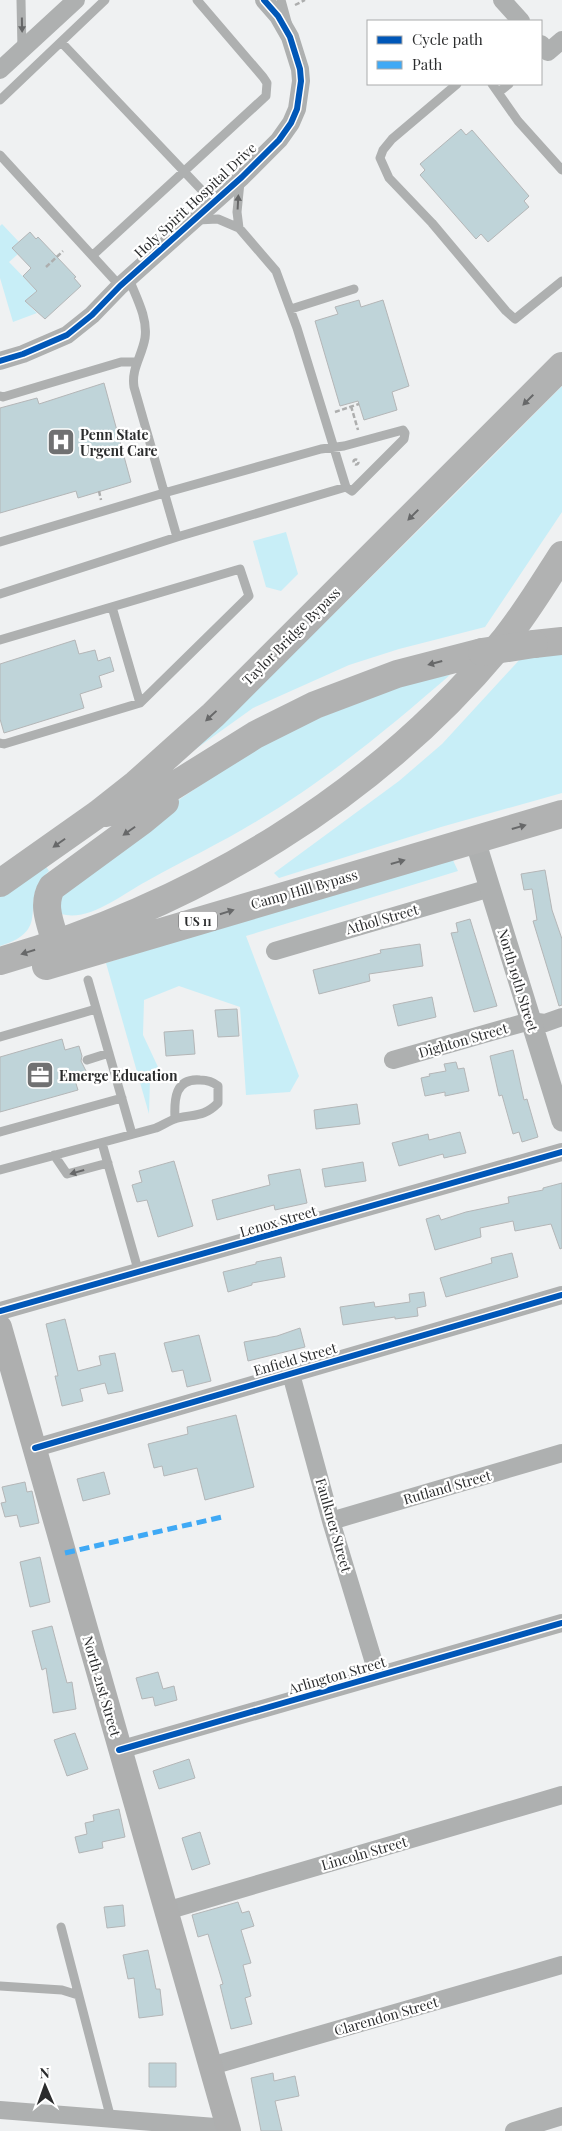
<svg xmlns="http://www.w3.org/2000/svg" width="562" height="2131" font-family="'Playfair Display',serif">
<rect width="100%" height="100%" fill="#eff1f2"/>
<path fill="#c8eef7" d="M2 224 19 242 12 248 18 254 9 262 37 291 25 301 37 313 13 322 0 278V226Z
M562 386V512L485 627 399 649 349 665 253 708 186 756C314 635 439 511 562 386Z
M286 532 298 574 281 591 266 587 253 541Z
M562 653V793L441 827 279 878 274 873 399 781 442 744 522 657Z
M450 675C390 727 325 781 257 821 221 843 183 861 147 881 122 894 90 922 61 914L59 893 174 803 232 764 286 731 416 680Z
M451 856 458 871 246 936 299 1076 290 1092 246 1095 240 1007 179 986 144 1000 143 1035 158 1067 150 1079 149 1114 106 963Z
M43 862 49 871C15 901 56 929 0 946V889Z"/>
<path fill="#bfd4d9" stroke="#b4b6b7" d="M461 129 466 135 472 130 529 196 524 201 529 207 488 242 481 234 476 239 420 175 425 170 420 164Z
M30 232 36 239 38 237 76 277 74 278 81 286 45 319 25 301 37 291 23 276 31 268 12 248Z
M359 300 361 307 383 300 409 386 392 392 397 410 364 420 358 401 340 406 315 321 338 314 335 307Z
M104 383 131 482 78 498 76 491 0 513V408L37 398 39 404Z
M75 640 79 654 95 650 98 661 110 657 114 671 99 676 102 687 80 694 84 708 4 733 0 719V664Z
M545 870 552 910 562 939V1005L559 1006 533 921 537 920 532 889 524 890 521 874Z
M470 919 497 1006 474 1012 451 933 458 932 456 923Z
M420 944 423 966 369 974 370 981 319 994 313 970 381 953 380 950Z
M432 997 436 1017 398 1026 393 1005Z
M237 1009 239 1036 218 1037 215 1010Z
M193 1030 195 1054 166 1056 164 1032Z
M62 1039 65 1050 79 1046 82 1056 81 1061 87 1073 74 1077 78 1090 0 1112V1057Z
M513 1050 524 1100 527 1099 538 1137 522 1142 519 1132 513 1134 502 1095 499 1096 490 1056Z
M456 1062 458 1069 464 1068 469 1091 445 1096V1092L425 1096 421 1078 430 1076 429 1074 446 1071 444 1064Z
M357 1104 360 1124 316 1129 314 1110Z
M460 1132 466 1153 444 1158 443 1154 399 1166 392 1143 428 1134 429 1140Z
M174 1161 193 1226 158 1237 147 1200 137 1202 132 1185 142 1182 139 1171Z
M363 1162 366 1181 325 1187 322 1169Z
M300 1169 307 1203 275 1210 274 1205 217 1220 212 1200 270 1185 268 1175Z
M562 1183V1248L560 1249 551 1224 515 1231 513 1221 480 1228 481 1237 435 1250 426 1219 439 1215 441 1220 466 1212 509 1203 508 1197 543 1190V1188Z
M512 1253 518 1277 446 1297 440 1278 492 1263 491 1258Z
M281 1257 285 1277 252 1283V1285L228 1292 223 1272 256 1264V1262Z
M424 1292 426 1306 417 1308 418 1316 395 1319V1317L343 1325 340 1307 374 1302 375 1307 410 1302 409 1294Z
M65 1319 78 1371 101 1365 99 1356 115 1353 123 1391 108 1394 105 1383 80 1389 83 1401 62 1406 55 1376H58L46 1324Z
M300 1328 305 1347 248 1361 244 1342 277 1336Z
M199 1335 211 1381 187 1387 183 1370 172 1372 164 1343Z
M236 1415 254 1487 205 1500 197 1468 164 1476 162 1466 154 1468 148 1444 188 1434 187 1427Z
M104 1472 110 1494 83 1501 77 1479Z
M25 1482 27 1492 32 1491 39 1523 20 1527 17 1515 5 1517 1 1503 6 1502 2 1487Z
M40 1557 50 1602 30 1607 20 1562Z
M52 1626 67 1683 72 1682 76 1709 53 1713 46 1668 42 1670 32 1631Z
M158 1672 163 1689 174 1686 177 1700 155 1706 153 1697 142 1699 136 1678Z
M75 1733 88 1769 67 1776 54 1740Z
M189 1759 195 1778 159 1789 153 1771Z
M119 1809 125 1837 102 1842 103 1848 79 1853 75 1837 87 1834 85 1823 94 1821 93 1815Z
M200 1832 210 1864 192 1870 182 1838Z
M238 1902 242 1913 249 1911 254 1926 241 1930 251 1963 243 1965 251 1996 245 1998 252 2024 231 2029 220 1985 223 1984 208 1934 198 1937 192 1915Z
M123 1905 125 1926 107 1928 104 1907Z
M148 1950 156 1989H160L163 2015 139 2018 134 1978 128 1979 123 1955Z
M149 2063H176V2087H149Z
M273 2073 274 2081 295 2076 299 2096 275 2101 282 2131H261L251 2078Z"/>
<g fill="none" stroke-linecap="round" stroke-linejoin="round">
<path stroke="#adaeae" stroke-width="2.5" stroke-dasharray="5 2.5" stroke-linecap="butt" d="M295 5 305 0
M46 267 63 251
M351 406 358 430
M335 412 359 404
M353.5 462a2.5 2.5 0 1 1 5 0a2.5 2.5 0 1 1-5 0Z
M99 491 101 500"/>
<path stroke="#aeb0b0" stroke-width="9" d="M21 0 22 50
M281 0 287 22
M61 42 213 202
M457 84 392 139 383 150 380 158 389 178 432 223 506 311 515 319 562 281
M492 84 518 121 562 170
M499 92 509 84
M0 100 105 0
M0 155 120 286
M239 228 237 212 240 182
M93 255 266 96 267 83 263 77 197 0
M129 279C136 297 148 318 145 338 142 356 131 369 134 387L177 537
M291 309 354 289
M0 396 3 397 121 362H136
M0 542 164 493 321 449 344 446 403 430 405 433 404 439 352 491 346 487 297 328 276 271 239 228 218 219 197 220
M0 594 177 537 346 487
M112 607 140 703
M0 640 240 569 249 596 140 703 4 744 0 743
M88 980 132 1134
M0 1037 96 1009
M87 1060 109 1053
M0 1132 122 1098
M102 1143 139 1273
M54 1155 67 1174 108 1163
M0 1170 156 1128C163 1125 170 1120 178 1118 195 1114 204 1117 218 1103V1086C212 1081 207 1080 200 1080 175 1078 174 1099 175 1119
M61 1927 111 2119
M0 1986 62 1990 78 1995"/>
<path stroke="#aeb0b0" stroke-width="18" d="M502 0 521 21
M541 44 548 52 562 40
M0 70 76 0
M0 361 23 354 67 335 92 315 120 286 242 177 279 140 291 123 297 109 301 81 300 69 290 37 278 16 264 0
M275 951 490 888
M393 1060 530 1021 545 1023 562 1017
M0 1311 562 1152
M291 1374 331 1521 378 1676
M35 1448 562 1295
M331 1521 562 1453
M119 1750 562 1623
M166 1911 562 1795
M211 2066 562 1965
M0 2110 228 2128
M514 2131 562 2116"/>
<path stroke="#aeb0b0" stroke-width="21" d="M475 840 562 1121"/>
<path stroke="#aeafaf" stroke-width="24" d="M0 1327 229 2131"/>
<path stroke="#b1b2b2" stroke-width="28" d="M534 644 562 641
M105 813 131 807 151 800 255 735 315 705 397 674 482 652
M0 883 98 814 136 784 213 715 562 366
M56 943C51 925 41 905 52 887L142 821 165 802
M0 961C195 905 376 797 505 639 526 613 544 583 562 555
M46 966 562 814"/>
<path stroke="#b1b2b2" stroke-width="28" d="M482 652 534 644"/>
<path stroke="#3fa9f5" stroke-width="5" stroke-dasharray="10 5" stroke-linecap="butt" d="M65 1553 222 1517"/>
<g stroke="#fff" stroke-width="9">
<path id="cycleway" d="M0 361 23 354 67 335 92 315 120 286 242 177 279 140 291 123 297 109 301 81 300 69 290 37 278 16 264 0
M0 1311 562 1152
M35 1448 562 1295
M119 1750 562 1623"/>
</g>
<use href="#cycleway" stroke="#0057b8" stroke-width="6"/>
</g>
<defs><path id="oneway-solid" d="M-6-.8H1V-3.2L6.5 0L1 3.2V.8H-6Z" transform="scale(1.25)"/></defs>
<g fill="#666768">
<use href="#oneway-solid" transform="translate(22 25) rotate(89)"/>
<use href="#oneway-solid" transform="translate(238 202) rotate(-87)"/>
<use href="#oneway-solid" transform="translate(77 1172) rotate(164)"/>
</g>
<g fill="#676869">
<use href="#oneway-solid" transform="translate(528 400) rotate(135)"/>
<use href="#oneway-solid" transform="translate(413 515) rotate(135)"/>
<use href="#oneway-solid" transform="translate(435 663) rotate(165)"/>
<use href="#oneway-solid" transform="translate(211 716) rotate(137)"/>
<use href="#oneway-solid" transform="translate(519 827) rotate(-16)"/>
<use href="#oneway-solid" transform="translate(129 831) rotate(145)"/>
<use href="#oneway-solid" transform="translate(59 843) rotate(145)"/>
<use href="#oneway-solid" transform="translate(398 862) rotate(-16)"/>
<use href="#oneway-solid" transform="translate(227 912) rotate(-17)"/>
<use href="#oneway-solid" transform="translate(28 952) rotate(163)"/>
</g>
<defs>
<g id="hospital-square" transform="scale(1.4375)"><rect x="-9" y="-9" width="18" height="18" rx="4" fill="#707172" stroke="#fff"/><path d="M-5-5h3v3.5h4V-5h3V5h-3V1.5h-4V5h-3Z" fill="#fff"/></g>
<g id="office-square" transform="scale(1.4375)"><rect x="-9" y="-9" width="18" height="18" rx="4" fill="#707172" stroke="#fff"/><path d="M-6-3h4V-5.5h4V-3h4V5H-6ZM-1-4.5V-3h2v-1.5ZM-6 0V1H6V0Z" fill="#fff"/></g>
</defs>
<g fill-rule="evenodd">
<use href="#hospital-square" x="61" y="442"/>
<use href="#office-square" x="40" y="1075"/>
</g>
<g text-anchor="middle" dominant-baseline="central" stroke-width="4.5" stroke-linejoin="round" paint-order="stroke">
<rect fill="#fff" stroke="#6b6b6c" stroke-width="1" x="179" y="911.5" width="38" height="19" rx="4"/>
<g font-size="12" font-weight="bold" fill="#2b2c2d">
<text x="198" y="921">US 11</text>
</g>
<g font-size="14" fill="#2b2c2d" stroke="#fff">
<text transform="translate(195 200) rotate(-43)">Holy Spirit Hospital Drive</text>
<text transform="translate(291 636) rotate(-45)">Taylor Bridge Bypass</text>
<text transform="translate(304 889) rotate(-16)">Camp Hill Bypass</text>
<text transform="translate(382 919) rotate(-16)">Athol Street</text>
<text transform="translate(518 980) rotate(73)">North 19th Street</text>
<text transform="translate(463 1040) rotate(-16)">Dighton Street</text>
<text transform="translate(278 1221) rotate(-16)">Lenox Street</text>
<text transform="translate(295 1359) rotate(-16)">Enfield Street</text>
<text transform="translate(447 1487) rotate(-16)">Rutland Street</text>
<text transform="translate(334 1525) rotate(74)">Faulkner Street</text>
<text transform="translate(337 1675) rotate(-16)">Arlington Street</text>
<text transform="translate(102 1686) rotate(74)">North 21st Street</text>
<text transform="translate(364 1853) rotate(-16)">Lincoln Street</text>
<text transform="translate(386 2016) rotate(-16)">Clarendon Street</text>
</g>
<g font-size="14" font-weight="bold" fill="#2b2c2d" stroke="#fff" text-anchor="start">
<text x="80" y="434">Penn State<tspan x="80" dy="16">Urgent Care</tspan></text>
<text x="59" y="1075">Emerge Education</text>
</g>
</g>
<rect x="367" y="20" width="175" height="65" fill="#ffffff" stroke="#aaabab"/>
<rect x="377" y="36" width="25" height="8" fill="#0057b8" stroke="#aaabab"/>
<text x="412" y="45" font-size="15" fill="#2b2c2d">Cycle path</text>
<rect x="377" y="61" width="25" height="8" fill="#3fa9f5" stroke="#aaabab"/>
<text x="412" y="70" font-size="15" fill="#2b2c2d">Path</text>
<g transform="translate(45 2086) rotate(358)" stroke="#ffffff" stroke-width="4" paint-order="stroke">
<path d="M0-4L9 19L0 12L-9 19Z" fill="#2b2c2d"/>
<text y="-8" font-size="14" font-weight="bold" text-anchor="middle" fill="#2b2c2d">N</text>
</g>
</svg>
